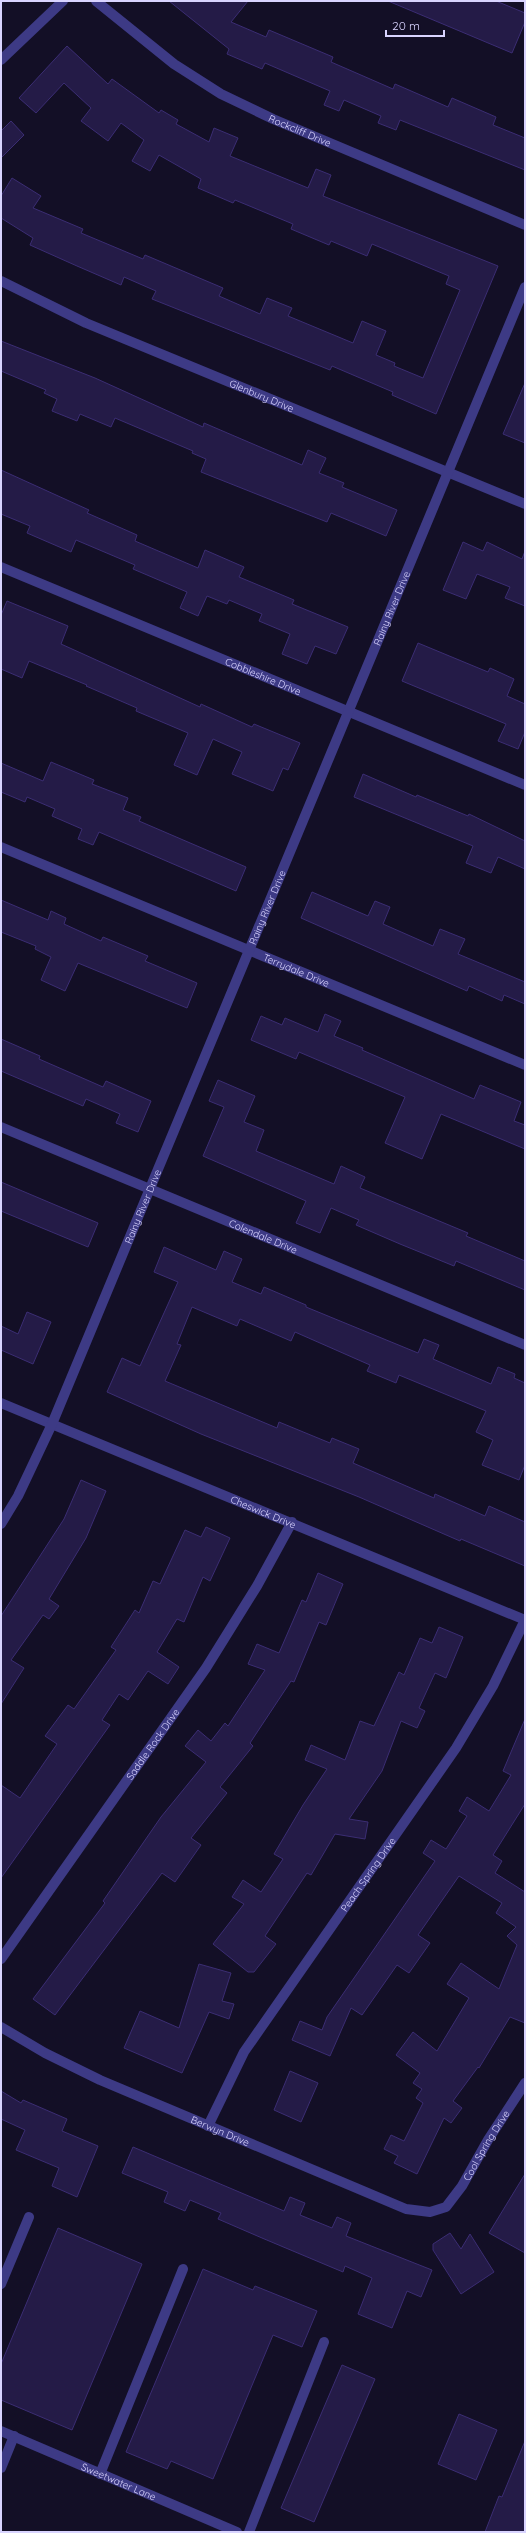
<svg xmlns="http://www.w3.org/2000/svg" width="526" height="2533" font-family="Quicksand,sans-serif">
<rect width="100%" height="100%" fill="#130f26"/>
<path fill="#241b47" stroke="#3b2d73" d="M169 1H248L231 22 266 37 269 30 333 57 331 62 393 89 395 84 448 107 452 98 496 117 493 125 525 138V170L400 120 396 130 378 123 381 116 344 100 339 111 324 105 330 91 265 63 262 69 227 54 229 49Z
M388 1H496L525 13V22L512 53Z
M67 46 108 84 112 79 159 113 161 110 178 120 176 124 209 142 214 128 238 138 230 156 308 188 316 169 331 175 323 196 498 266 436 414 392 395 393 392 332 366 330 370 152 299 156 291 124 277 121 285 77 266 30 245 33 238 1 218V196L12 178 41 196 33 208 83 229 81 233 143 259 145 255 223 288 219 296 260 314 267 298 292 308 288 316 353 343 362 321 386 331 376 355 395 363 394 366 423 378 460 290 446 284 449 276 389 251 372 244 367 256 331 241 329 245 291 229 293 224 235 200 233 203 198 188 201 179 159 155 150 171 132 161 144 140 121 123 108 141 81 121 91 108 64 83 36 113 19 98Z
M11 121 24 135 1 158V131Z
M1 341 95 378 203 427 204 423 302 465 308 450 326 458 319 473 344 483 342 487 397 510 386 536 331 513 327 522 201 472 206 459 192 453 193 451 115 418 111 427 80 414 77 421 52 411 57 399 44 393 46 390 1 371Z
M525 383V443L503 434Z
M1 470 89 510 87 513 137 535 135 541 198 568 205 550 244 567 239 577 294 600 292 604 348 627 336 654 315 646 307 664 282 654 290 634 259 621 262 614 229 600 227 604 207 596 198 616 180 608 187 592 133 569 135 565 76 540 71 552 27 533 30 526 1 514Z
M463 542 483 551 487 542 522 559 525 551V606L505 598 510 587 477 574 466 599 443 590Z
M7 601 68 626 61 644 200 707 201 704 252 727 254 724 300 743 288 770 283 768 273 791 232 774 242 752 213 739 197 775 174 765 188 733 136 711 137 708 86 686 87 685 29 661 22 678 1 669V615Z
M418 643 488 672 490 668 514 679 507 696 525 704V732L518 749 498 741 506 724 402 681Z
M51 762 94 780 92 784 128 798 123 810 141 817 139 821 246 867 236 891 99 832 93 845 78 839 82 829 52 816 55 809 27 797 25 802 1 792V763L43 781Z
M363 774 416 797 417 795 468 816 469 814 525 841V869L498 857 491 873 466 863 473 846 354 797Z
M312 892 368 916 375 901 390 907 383 924 433 946 440 929 465 939 458 954 525 982V1004L504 995 502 1001 469 986 467 991 301 918Z
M1 900 48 920 51 911 66 918 64 924 101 941 103 937 148 956 145 961 197 983 187 1008 78 963 65 991 41 980 51 957 35 949 36 946 1 932Z
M325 1014 341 1021 334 1036 363 1048 362 1050 474 1099 480 1085 521 1102 514 1121 525 1125V1149L441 1114 422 1159 385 1143 405 1097 299 1052 296 1059 251 1040 261 1016 282 1025 285 1018 318 1032Z
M1 1039 40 1056 39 1059 103 1087 106 1081 151 1101 138 1132 116 1123 120 1114 86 1099 83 1106 1 1071Z
M218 1080 255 1096 244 1122 264 1130 256 1151 334 1184 341 1166 365 1177 360 1188 468 1233 466 1236 525 1261V1290L456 1261 454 1266 400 1244 356 1225 359 1220 331 1208 320 1233 296 1223 306 1201 203 1156 224 1107 209 1101Z
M1 1182 98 1223 88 1247 1 1211Z
M164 1247 216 1270 224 1251 242 1259 232 1282 261 1294 264 1287 306 1305V1307L418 1353 424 1339 439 1345 433 1359 491 1384 498 1367 515 1374 514 1378 525 1383V1465L519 1480 482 1465 493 1440 476 1432 486 1411 399 1375 396 1383 367 1371 370 1365 295 1332 291 1341 240 1319 237 1326 192 1307 177 1344 181 1345 165 1381 277 1428 279 1422 330 1443 332 1438 359 1449 353 1463 434 1498 435 1494 485 1516 489 1506 525 1522V1566L461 1539 460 1541 359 1497 201 1434 107 1392 122 1358 140 1366 178 1282 154 1272Z
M27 1312 51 1322 33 1364 1 1350V1326L18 1334Z
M81 1480 106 1491 86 1538 49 1599 59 1606 49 1619 43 1615 11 1660 24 1668 1 1704V1616L64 1519Z
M206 1527 230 1538 210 1581 203 1577 184 1622 177 1619 157 1652 179 1667 168 1684 148 1671 128 1700 119 1694 102 1720 110 1725 1 1878V1785L20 1798 57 1744 45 1736 68 1705 74 1709 116 1650 111 1647 135 1610 139 1613 153 1581 160 1584 185 1530 201 1537Z
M318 1573 343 1584 326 1625 319 1622 294 1682 291 1681 250 1743 253 1746 220 1787 227 1793 191 1838 201 1845 175 1882 162 1873 55 2015 33 1999 105 1903 103 1901 161 1817 206 1762 185 1746 198 1730 211 1741 225 1723 228 1726 265 1670 248 1664 257 1644 279 1653 302 1600 306 1602Z
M439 1627 463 1637 446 1678 435 1673 419 1708 425 1711 417 1728 401 1721 382 1771 349 1819 368 1822 365 1839 335 1834 311 1875 307 1873 265 1936 276 1944 254 1972H248L213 1944 244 1904 232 1897 243 1880 261 1892 283 1859 274 1854 303 1805 327 1769 305 1760 311 1745 345 1760 360 1721 374 1726 399 1672 404 1675 420 1638 432 1643Z
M525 1719V1804L493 1855 502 1861 495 1873 525 1892V2023L510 2017 479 2068 478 2067 453 2101 462 2108 451 2123 444 2118 417 2174 394 2163 398 2156 384 2149 391 2135 404 2141 423 2103 416 2098 422 2089 413 2083 420 2073 396 2055 413 2032 437 2051 469 1998 447 1984 461 1963 499 1989 517 1945 507 1936 516 1927 496 1913 502 1903 459 1876 418 1935 430 1943 409 1973 397 1965 362 2015 351 2008 330 2056 292 2040 300 2021 322 2030 327 2017 435 1861 423 1853 431 1840 446 1849 467 1816 459 1811 467 1797 489 1811 511 1775 503 1771Z
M199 1964 231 1973 222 2001 234 2004 229 2019 209 2012 182 2073 124 2048 140 2011 179 2028Z
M290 2071 318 2083 301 2122 274 2110Z
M1 2091 21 2103 23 2100 67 2119 62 2131 98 2146 77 2197 52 2186 59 2168 16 2150 25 2130 1 2119Z
M133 2147 284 2211 290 2197 305 2203 300 2215 332 2228 337 2217 351 2223 346 2236 432 2270 421 2297 407 2291 392 2328 358 2314 372 2278 345 2266 343 2272 262 2238 218 2219 221 2213 190 2200 185 2211 164 2202 168 2192 122 2173Z
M525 2174V2253L489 2233Z
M58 2228 142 2264 72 2430 1 2400V2364Z
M450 2233 461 2249 470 2234 494 2272 461 2294 433 2250V2244Z
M203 2269 253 2290 255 2286 317 2311 302 2347 273 2335 213 2479 171 2461 167 2469 126 2452Z
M342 2365 375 2379 314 2522 281 2508Z
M459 2414 497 2430 476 2480 438 2464Z
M525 2441V2532H485L499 2496 502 2497Z"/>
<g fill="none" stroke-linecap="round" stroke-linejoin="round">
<path stroke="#3d3a85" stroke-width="10" d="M1 2284 29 2217
M100 2474 183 2269
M249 2532 324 2342"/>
<g stroke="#3d3a85" stroke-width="10">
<path id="s1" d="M96 1 174 64 221 94 273 119 525 225"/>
<path d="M1 60 63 1"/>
<path id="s2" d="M1 281 86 323 525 504"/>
<path id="s3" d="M1 567 525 785"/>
<path id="s4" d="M1 847 525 1065"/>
<path id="s5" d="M1 1127 525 1345"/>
<path id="s6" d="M1 1403 525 1620"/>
<path id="s7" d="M1 1524 18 1496 52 1424 525 287"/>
<path id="s8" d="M1 1959 206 1668 257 1586 292 1522"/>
<path id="s9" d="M1 2027 45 2053 100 2080 406 2209 430 2212 446 2207 462 2186 488 2140 525 2083"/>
<path id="s10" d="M208 2126 244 2052 456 1748 493 1686 525 1620"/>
<path d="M1 2468 14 2436"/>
</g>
<path stroke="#3d3a85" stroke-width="10" id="s11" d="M1 2431 237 2532"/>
</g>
<g text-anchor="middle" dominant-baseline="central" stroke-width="4" stroke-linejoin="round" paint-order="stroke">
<g font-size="10" fill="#d9d4ff" stroke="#130f26">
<text stroke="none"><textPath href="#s1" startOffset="243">Rockcliff Drive</textPath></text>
<text stroke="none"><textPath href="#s2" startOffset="285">Glenbury Drive</textPath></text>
<text stroke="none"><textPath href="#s7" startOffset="996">Rainy River Drive</textPath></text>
<text stroke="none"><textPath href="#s3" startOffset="284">Cobbleshire Drive</textPath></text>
<text stroke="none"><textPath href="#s7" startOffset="672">Rainy River Drive</textPath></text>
<text stroke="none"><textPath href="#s4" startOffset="320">Terrydale Drive</textPath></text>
<text stroke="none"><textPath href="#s7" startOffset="348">Rainy River Drive</textPath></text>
<text stroke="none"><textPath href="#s5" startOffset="284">Colendale Drive</textPath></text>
<text stroke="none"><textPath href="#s6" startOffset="284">Cheswick Drive</textPath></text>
<text stroke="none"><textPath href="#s8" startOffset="263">Saddle Rock Drive</textPath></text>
<text stroke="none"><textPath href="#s10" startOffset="299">Peach Spring Drive</textPath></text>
<text stroke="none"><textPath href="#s9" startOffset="243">Berwyn Drive</textPath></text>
<text stroke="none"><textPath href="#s9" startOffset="559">Cool Spring Drive</textPath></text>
<text stroke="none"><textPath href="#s11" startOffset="128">Sweetwater Lane</textPath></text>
</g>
</g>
<rect width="526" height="2533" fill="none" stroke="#d9d4ff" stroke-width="4"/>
<path d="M386 30v6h58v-6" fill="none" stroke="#d9d4ff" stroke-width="2"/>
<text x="392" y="30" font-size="12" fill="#d9d4ff" stroke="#130f26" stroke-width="3" paint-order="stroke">20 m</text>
</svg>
